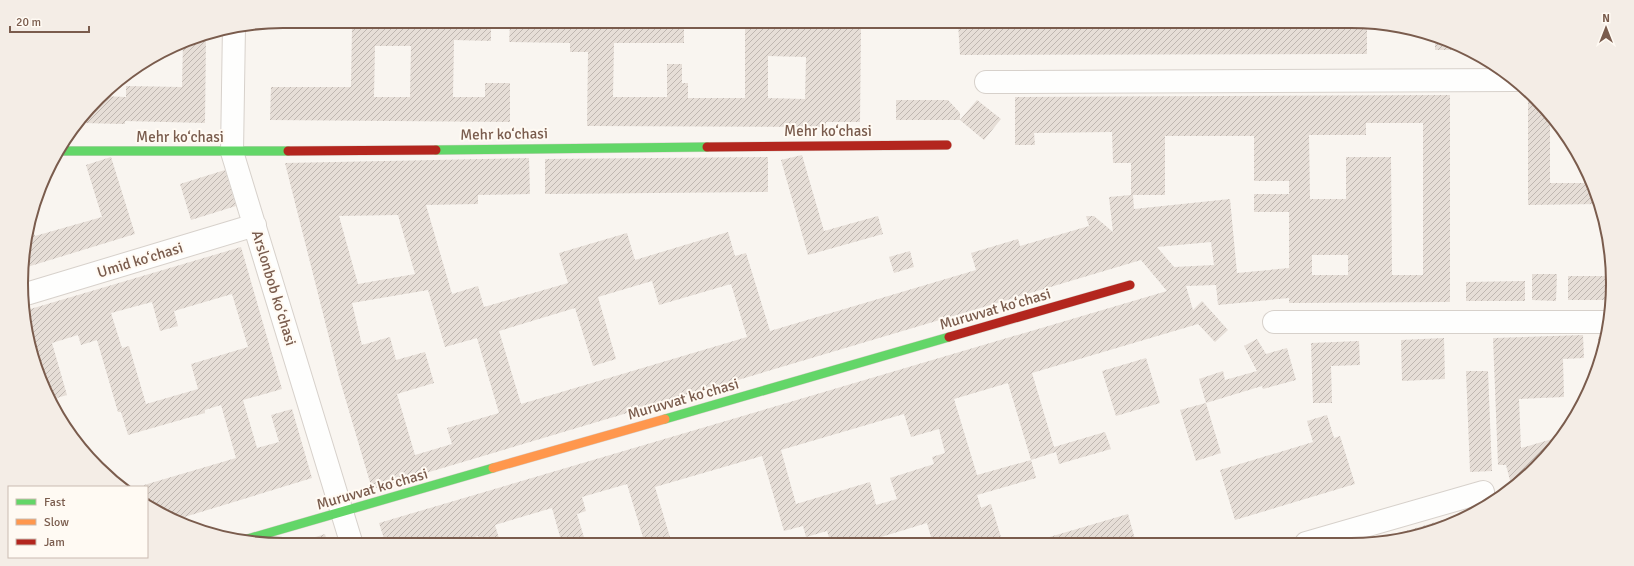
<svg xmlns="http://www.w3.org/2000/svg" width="1634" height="566" font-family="Signika,sans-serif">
<defs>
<pattern id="building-hatch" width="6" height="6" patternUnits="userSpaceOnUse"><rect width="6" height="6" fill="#e6ded7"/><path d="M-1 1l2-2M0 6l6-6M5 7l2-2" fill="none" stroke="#bfb7b1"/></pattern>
</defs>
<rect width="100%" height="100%" fill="#f9f5f0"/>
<path fill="url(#building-hatch)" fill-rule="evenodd" d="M1351 21 1367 23V54L960 55 958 23H1002V26H1047V22Z
M843 23V26H861L860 122H826V127L587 126 588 52H570V43L509 42 510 25 684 24V43H614L613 97H667V64H682V83H688V98H745V24ZM768 56 806 57 805 99 768 98Z
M431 25H491V41L454 40 453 97H485V83H510V122L270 120 271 87H351L352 26H431ZM375 46H411L410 97H374Z
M206 34 205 123 125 121V124L82 123 102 96 126 97V86L182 87 183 41Z
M1435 36 1467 48 1470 50H1435Z
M1450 95V302L1289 303V298L1218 305 1216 285 1186 286 1193 310 1202 301 1228 330 1215 342 1198 324 1032 373 1054 447 1105 432 1111 449 1059 464 1056 452 1031 460 1036 478 977 495 981 508 991 504 1003 544H933L927 523 858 544H831L827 531 806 537 803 526 784 531 762 456 655 487 672 544H645L627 484 582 497 586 511 577 514 586 544H562L552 508 495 525 501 545H480L478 536 448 545H386L379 523 1167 291 1141 260 372 489 339 377 285 163 529 158 530 194 478 195V204L426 205 452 294 478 286 484 307 568 283 559 253 627 233 635 260 728 232 735 256 746 253 770 331 976 270 971 253 1018 239 1020 246 1089 226 1086 216H1094L1113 232 1109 197 1131 195V163H1113L1112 132 1034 133 1035 145H1015V97ZM1366 123H1423V275H1392L1391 157H1346V199H1310L1309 135H1366ZM1165 136H1254V181H1289V194H1254V212H1289V268L1237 273 1230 199 1134 209 1133 195H1165ZM398 215 415 274 358 284 339 216ZM1211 242 1214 265 1174 267 1157 247ZM1312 255H1348V275H1312ZM652 281 659 305 731 284 747 337 521 404 499 331 575 308 593 366 616 359 598 297ZM428 290 445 347 477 338 499 413 447 428 452 444 415 455 397 394 434 383 425 352 396 360 390 337 362 345 352 303ZM1008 383 1031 460 977 475 954 399ZM904 414 911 437 939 429 945 453 932 457 934 464 890 478 897 499 876 505 870 482 796 504 781 450Z
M1528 97H1534L1548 110 1554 119H1550V183H1584V165L1600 204 1528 205Z
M896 100H948L960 113V120H896Z
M977 100 1001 119 984 140 960 120Z
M802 155 824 231 878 216 883 234 808 255 781 160Z
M111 157 135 234 24 268 23 249 31 223 35 236 102 217 86 165Z
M768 157V192L545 194V159Z
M225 170 236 206 191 220 180 184Z
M241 247 282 389 243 400 257 448 279 442 271 415 292 409 312 478 178 519 147 505V487H145L144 485 236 458 221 405 205 410V413L128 435 121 412H118L97 340 81 345 78 335 52 343 67 395 57 398 64 425 30 351 27 310ZM232 294 248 347 191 364 198 389 146 404 129 346 122 348 111 313 152 302 160 331 178 326 174 311Z
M910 251 914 267 894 273 889 257Z
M1532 274H1557L1556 301 1532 300Z
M1568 276H1612V300H1568Z
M1525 281V301H1466V282Z
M1583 335 1584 358 1563 359 1564 397 1519 399 1521 448 1559 437 1524 480 1512 488 1506 465H1498L1493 338Z
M1598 337H1606L1604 351 1598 365Z
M1444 338 1445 379 1402 381 1401 340Z
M1257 339 1266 354 1287 348 1296 380 1263 389 1262 386 1206 403 1199 379 1223 371 1225 380 1257 371 1244 346Z
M1359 341 1360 365 1331 366 1332 403H1313L1311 343Z
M1146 358 1160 403 1116 416 1102 371Z
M1466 371H1488L1492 471 1470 472Z
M1206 403 1221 453 1196 461 1180 410Z
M1327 415 1334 438 1340 436 1355 484 1235 520 1220 470 1313 442 1307 421Z
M1479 509 1467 518 1385 543H1366Z
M1128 514 1136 543H1029Z
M325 534 328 545H290Z"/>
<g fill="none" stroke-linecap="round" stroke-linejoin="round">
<g stroke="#d7d1cb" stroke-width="24">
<path id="street" d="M234 26 232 152 352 545
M986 82 1516 80
M26 294 255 225
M1274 322H1609
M1306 543 1483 492"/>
</g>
<g stroke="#d9d2cb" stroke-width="10">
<path id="fast" d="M436 150 707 147
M60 151H288
M665 419 949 337
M244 540 493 468"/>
</g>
<g stroke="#d9d2cb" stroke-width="10">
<path id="slow" d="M493 468 665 419"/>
</g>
<g stroke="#d9d2cb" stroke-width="10">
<path id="jam" d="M707 147 947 145
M288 151 436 150
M949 337 1130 285"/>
</g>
<use href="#street" stroke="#fefefd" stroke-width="22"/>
<use href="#fast" stroke="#63d668" stroke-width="9"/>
<use href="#slow" stroke="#ff974d" stroke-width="9"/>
<use href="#jam" stroke="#b3261e" stroke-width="9"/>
</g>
<g text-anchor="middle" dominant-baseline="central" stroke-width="4" stroke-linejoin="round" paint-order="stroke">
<g font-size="15" fill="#7a5c4d" stroke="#fffaf3">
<text x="828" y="131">Mehr koʻchasi</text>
<text transform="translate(504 134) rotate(-1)">Mehr koʻchasi</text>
<text x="180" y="137">Mehr koʻchasi</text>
<text transform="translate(140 260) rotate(-17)">Umid koʻchasi</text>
<text transform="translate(274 288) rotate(73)">Arslonbob koʻchasi</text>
<text transform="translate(995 309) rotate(-16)">Muruvvat koʻchasi</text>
<text transform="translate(683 399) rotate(-16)">Muruvvat koʻchasi</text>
<text transform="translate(372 489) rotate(-16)">Muruvvat koʻchasi</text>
</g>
</g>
<path d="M0 0H1634V566H0ZM283 28H1351A255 255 0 0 1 1606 283V283A255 255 0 0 1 1351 538H283A255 255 0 0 1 28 283V283A255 255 0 0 1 283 28Z" fill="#f4ede6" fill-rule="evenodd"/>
<path fill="none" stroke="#7a5c4d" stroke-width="2" d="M283 28H1351A255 255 0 0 1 1606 283V283A255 255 0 0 1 1351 538H283A255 255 0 0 1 28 283V283A255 255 0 0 1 283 28Z"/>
<rect x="8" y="486" width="140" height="72" fill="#fffaf3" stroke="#cabbb1"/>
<rect x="16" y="499" width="20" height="6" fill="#63d668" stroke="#cabbb1"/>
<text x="44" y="506" font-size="12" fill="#7a5c4d">Fast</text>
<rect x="16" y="519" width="20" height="6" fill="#ff974d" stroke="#cabbb1"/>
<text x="44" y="526" font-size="12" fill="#7a5c4d">Slow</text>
<rect x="16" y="539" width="20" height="6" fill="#b3261e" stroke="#cabbb1"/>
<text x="44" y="546" font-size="12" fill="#7a5c4d">Jam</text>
<g transform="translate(1606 28)" stroke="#fffaf3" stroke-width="3" paint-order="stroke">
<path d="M0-3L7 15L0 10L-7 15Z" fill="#7a5c4d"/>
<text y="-6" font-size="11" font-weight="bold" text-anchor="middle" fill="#7a5c4d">N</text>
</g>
<path d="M10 26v6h79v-6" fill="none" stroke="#7a5c4d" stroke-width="2"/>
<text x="16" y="26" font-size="12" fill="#7a5c4d" stroke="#fffaf3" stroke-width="3" paint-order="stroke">20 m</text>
</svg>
